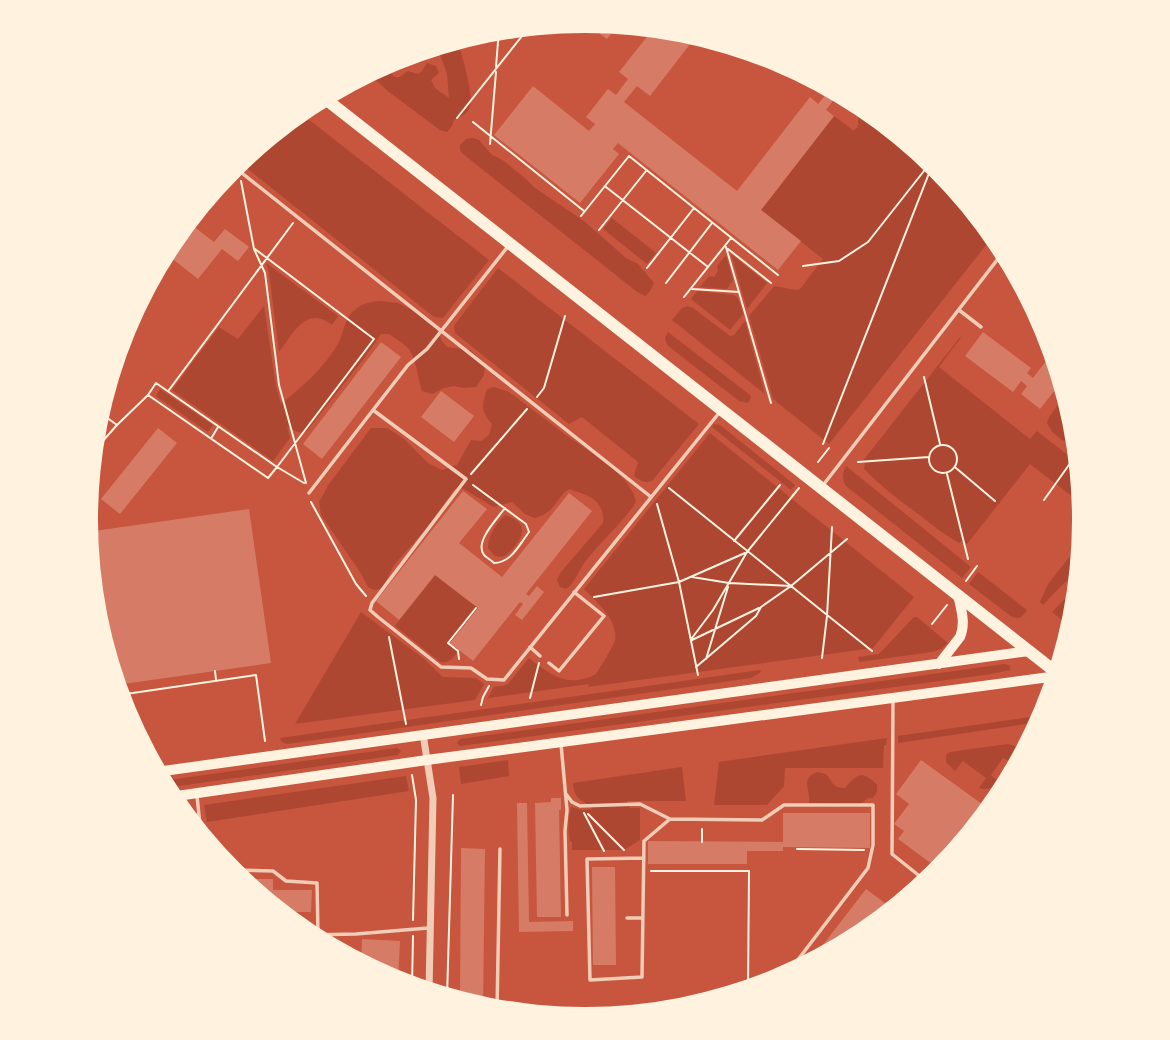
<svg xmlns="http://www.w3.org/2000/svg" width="1170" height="1040" font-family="'Fira Sans Condensed',sans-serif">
<rect width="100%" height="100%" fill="#c8553d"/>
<path fill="#ae4732" d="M457 40C461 52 474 95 470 106 468 114 460 117 454 120L452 126 447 132 440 130 389 92 368 73 394 59 389 69 394 77H400L408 71 418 74 422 71 427 63 436 66 439 73 431 80 435 88 449 98 447 74 437 46Z
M869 111 938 167 994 235 829 444 773 399 749 316 774 286 796 290 800 289 823 259 761 210 834 116 854 131 858 126V118L864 113 867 114Z
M299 112 489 260 443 318 434 317 239 162Z
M473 138 479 140 491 154 504 161 527 180 535 188 584 221 626 258 638 264 654 283 650 291 645 296 636 291 463 154 460 150V145L466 139Z
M612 218 656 253 647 264 603 229Z
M731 254 767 283 747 309Z
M726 255 733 280 727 289 700 287 709 276 714 277 718 271 717 266Z
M266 263 338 316 332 325C306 305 294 333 279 352L269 272Z
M498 268 699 424 652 481C644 484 640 480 634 476L638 462 582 417 569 424 455 333 454 326 456 323Z
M697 291 734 295 738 298 743 314 730 330 691 299Z
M380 301 398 303 414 311 435 326 442 341 447 347 470 350 485 364 484 375 476 387 463 388 454 386 444 388 432 394 422 391C418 379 416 357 408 348 403 343 395 338 389 334H381L365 357 306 432C298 434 294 430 287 426L290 438 273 461 172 390 219 327 238 339 264 306 276 386 281 404C302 387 324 368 338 344 344 333 344 318 355 310 362 303 371 302 380 301Z
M687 306 693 308 730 336 734 335 745 321 765 394 672 320 682 308Z
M668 332 750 395 751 398 748 403 739 401 667 345 665 338Z
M961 336 960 339 939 367 1030 439 1037 431 1078 463 1082 504 1030 464 967 544 962 541 959 543C945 535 933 526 921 516 901 502 882 487 864 469L865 464 862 462Z
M494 387 509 392C527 405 544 419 562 432 583 448 633 475 636 502 622 524 601 541 585 562 578 571 575 583 566 589L560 587 557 580 561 572 603 523C605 500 588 495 569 489 554 499 558 511 535 518L525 514 512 502 494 507C482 501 472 493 459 487L454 490 426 529 394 565 382 589 374 590 368 587 360 572 321 515 319 502 329 484 371 428H387L404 439 428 463 442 470 457 465 471 440 481 441 489 435 492 424C480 411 482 406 487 389Z
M160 389 213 425 208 432 156 396Z
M1066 394 1074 423 1077 451 1053 433 1047 423 1049 417Z
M714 424 720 425 795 485 791 490 712 427Z
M710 433 914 597 873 648 588 687 589 684 488 698 494 687 507 685 529 658C551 675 568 689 596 674 600 667 614 646 615 640 618 620 596 601 584 589Z
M846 466 971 567 962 578 846 486C842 479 842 474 846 466Z
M505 515C511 517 522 522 522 529 523 537 513 550 507 554 502 558 500 557 495 556L488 548C488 535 496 524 505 515Z
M1082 541 1079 571 1061 586 1043 605 1040 602 1048 584Z
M978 572 1027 610C1022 617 1020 620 1012 617L969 584Z
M435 575 478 608 450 643 459 650C454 657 450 664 440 662L395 626Z
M1078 586 1074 618 1071 627 1052 612Z
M361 612 423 658 443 677 476 678 484 684 475 700 295 724Z
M914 617H917L948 643 941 649 932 652 859 662 858 657 879 654Z
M1005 664 1010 666V670L991 674 460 746 457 743 460 739Z
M760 670 761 672 751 678 287 744 282 742 280 738Z
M1044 715 1040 722 898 743V736Z
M887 738 886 745H884L883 768H785L784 786 767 805H714L719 762Z
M1008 744 1015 746 1017 754 1012 763 1003 758 991 775 998 781C993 788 988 791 979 788L986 778 963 761 955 771 946 762V755L950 752Z
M397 748 401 751 398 755 165 788 162 781Z
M508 760 509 776 461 784 459 767Z
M682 767 686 801H627L630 808H640V840L624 850H572V842L570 841C568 829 568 819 571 807L582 810 593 809C582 798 574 801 573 783Z
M818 772 826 774C833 782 832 788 845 788 857 773 863 770 877 785V792L873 798H868L862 803 852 807 835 806 815 807 809 803C811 790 799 778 818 772Z
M406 776 409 791 207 822 204 805Z"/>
<path fill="#d67c66" d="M591 22 614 24H618L607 39 588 25Z
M654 28 683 31 697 35 650 96 637 86 624 102 737 191 810 97 818 104 828 92 813 80V79L852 100 847 107 835 98 826 110 834 116 761 210 801 241 778 270 618 143 613 149 619 154 580 203 494 135 533 86 589 131 595 124 586 117 608 89 616 95 628 79 619 72Z
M188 222 214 242 225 229 249 247 238 261 222 249 198 279 165 253 170 242Z
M983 332 1031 368 1027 373 1033 378 1053 352 1062 381 1040 409 1021 394 1027 386 1021 381 1013 392 965 356Z
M381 342 401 357 322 459 303 444Z
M441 391 474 416 454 442 421 417Z
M158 428 177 443 120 514 101 499Z
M463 491 487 509 459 543 502 577 569 493 592 511 526 594 529 596 537 586 544 592 522 620 515 615 523 604 520 602 473 661 450 643 478 608 435 575 399 620 376 601Z
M249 509 271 663 116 685 96 617 87 532Z
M921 760 982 804 936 867 898 839 904 831 894 824 909 804 896 794Z
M551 798H561V810H559L561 917H537L535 803 551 802Z
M517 803H527L529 922 573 921V931L519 932Z
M783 813H870V848L783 847V851H747V864H648V841L783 842Z
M461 848 485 849 483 1008 460 1001Z
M592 867H615L616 965H593Z
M239 879H273V890H312L311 912H279L274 907V901H266Z
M866 889 893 909 862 935 809 963Z
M362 939 400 941 398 982 361 964Z"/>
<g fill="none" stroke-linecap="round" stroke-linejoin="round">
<path stroke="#fff3e0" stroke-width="2" d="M465 38 523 34
M496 67 499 29
M396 70 409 55
M457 118 530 26
M473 122 584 211
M490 144 496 72
M241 181 254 249 265 273 279 385 306 483
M606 187 708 267
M581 216 629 156 778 275
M599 230 646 171
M726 247 771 403
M255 249 374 339 277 467 304 483
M728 249 771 283
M803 266 839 261 868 242 931 162
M647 268 694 208
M666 283 712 223
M692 289 739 292
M684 297 731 238
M924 377 940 444
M169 390 293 223
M537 397 544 388 565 316
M99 412 117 425
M212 437 218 427
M823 444 933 163
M929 459a14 14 0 1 1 28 0a14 14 0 1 1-28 0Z
M93 452 117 425 148 395 156 383 277 467 268 478 148 395
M818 462 829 448
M858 462 929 457
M956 468 995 501
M471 474 527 409
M947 474 968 559
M473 485 526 524 529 532C519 545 511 563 494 563 491 560 487 558 484 555 474 542 497 519 505 508
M669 488 872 651
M1044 500 1076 455
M311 502 356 584 366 596
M657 504 679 582 698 675
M734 541 780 485
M692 577 729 583 791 586
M966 581 977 566
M594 597 679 582 745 553
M932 624 947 605
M389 637 406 724
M692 638 713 610 747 552 799 488
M692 640 759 608
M822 658 827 616 832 527
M459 659 458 651 448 643 476 608
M706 659 728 587
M696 667 756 616 761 607 791 586 847 539
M215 671 216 680
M119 695 256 675 265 741
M530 698 539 663
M481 705 483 697 489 686
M412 775 416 800 413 920
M584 813 604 851
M588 814 624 850
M702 842V829
M797 849 864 850
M651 871H749L748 990
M412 986 413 936
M447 997 453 795"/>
<path stroke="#f1ccb7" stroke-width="3.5" d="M233 166 651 497
M509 245 427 349 408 365 373 410 466 479 372 603 370 610 378 617 441 667 471 668 487 679 504 680 719 413
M959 310 981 327
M824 484 1004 251
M309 493 373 410
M530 647 540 656
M549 663 559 671 604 616 574 592
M893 699 892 854 927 882
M561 744 567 810 565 831 567 915
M566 794 572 802 580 806 640 804 670 819 762 820 784 805H873V845L868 868 797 961 804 966
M197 796 201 835
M985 815 1002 793
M644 858 587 859 590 980 642 977C643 932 643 886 644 841L670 819
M235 870 273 871 286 881 317 883 318 934
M627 918H642
M307 935 356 934 428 928
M497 1010 500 849"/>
<path stroke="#f1ccb7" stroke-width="7" d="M423 734 433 798 429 992"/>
<path stroke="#fff3e0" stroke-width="10" d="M939 664 960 637C966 623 961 609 958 595
M156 772 1029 651
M170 797 427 760 1057 676"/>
<path stroke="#fff3e0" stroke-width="12" d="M323 97 1057 673"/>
</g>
<path d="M0 0H1170V1040H0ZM98 520a487 487 0 1 1 974 0a487 487 0 1 1-974 0Z" fill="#fff3e0" fill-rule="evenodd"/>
</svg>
